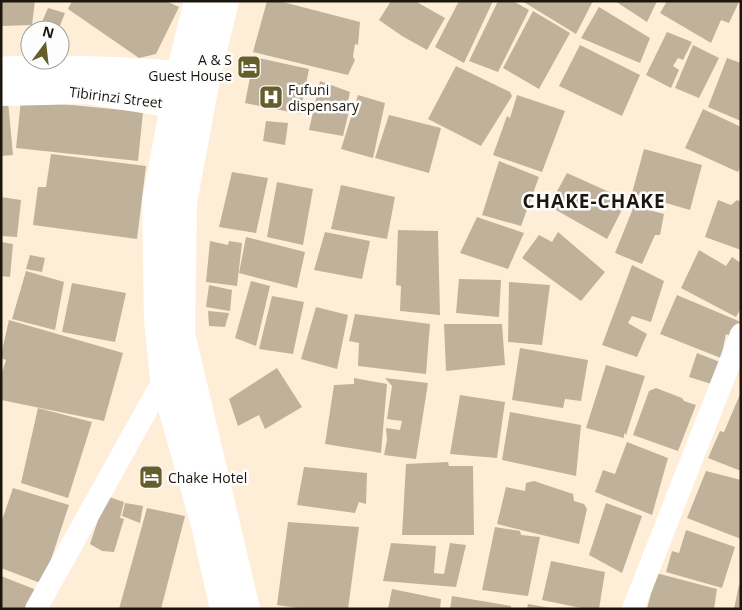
<svg xmlns="http://www.w3.org/2000/svg" width="742" height="610" font-family="'Open Sans',sans-serif">
<rect width="100%" height="100%" fill="#feeed7"/>
<path fill="#c0b19b" d="M1 1H35L32 25 1 26Z
M72 1H166L179 7 156 54 139 58 68 9Z
M267 1H279L360 22 358 45 355 44 353 57 355 60 348 75 253 52Z
M391 1H415L445 18 427 50 402 36 379 20Z
M459 1H493L464 63 435 47Z
M498 1H513L529 10 498 72 469 61Z
M522 1H593L576 34Z
M615 1H657L647 22Z
M667 1H738L739 2 729 23 721 20 711 43 660 13Z
M599 7 650 38 640 63 581 38Z
M48 8 65 13 59 28 42 22Z
M533 11 570 33 539 89 503 68Z
M667 32 692 42 683 60 678 58 673 66 679 70 671 88 646 75Z
M580 45 640 75 622 116 559 86Z
M693 45 719 58 699 98 675 88Z
M254 57 309 69 300 114 245 103Z
M727 58 741 63V121L708 107Z
M456 66 510 92 512 96 481 146 428 119Z
M320 81 350 92 346 111H349L343 136 309 130Z
M358 95 385 103 373 158 341 149Z
M517 95 565 111 542 172 493 155 507 116 510 118Z
M21 100 143 112 138 161 16 148Z
M8 101 13 155 1 156V102Z
M703 109 741 127V166L738 172 685 148Z
M389 115 441 128 429 173 375 158Z
M266 121 288 123 285 145 263 141Z
M644 149 702 165 690 210 632 193Z
M51 154 146 166 137 239 33 225 38 187H46Z
M499 161 539 177 521 226 482 215Z
M232 172 268 178 256 233 219 227Z
M567 173 627 200 607 239 549 206Z
M277 182 313 189 303 245 267 237Z
M341 185 395 197 387 239 331 229Z
M1 197 21 200 17 237 1 236Z
M718 200 731 205 737 200 741 202V250L705 237Z
M634 206 664 214 660 235H655L642 264 615 253Z
M477 217 524 233 508 269 460 253Z
M398 230 438 231 440 315 400 311 401 286 396 285Z
M325 232 370 241 362 279 314 270Z
M558 232 605 272 581 301 522 258 539 235 552 242Z
M246 237 305 252 297 288 239 273Z
M210 241 228 245 229 241 242 243 237 286 206 282Z
M1 242 13 244 10 277 1 276Z
M699 250 726 266 732 257 741 263V308L736 317 681 288Z
M30 255 45 258 42 272 26 269Z
M632 265 664 281 651 322 632 316 628 323 647 334 637 357 602 345Z
M26 271 64 282 55 330 12 319Z
M459 279 501 280 499 317 456 313Z
M251 281 270 286 256 346 235 338Z
M509 282 550 285 542 345 508 342Z
M72 283 126 293 115 342 62 332Z
M209 285 232 290 230 311 206 307Z
M677 295 741 322V329L736 339 726 334 721 358 660 334Z
M272 296 304 302 293 354 259 349Z
M316 307 348 315 337 369 301 359Z
M208 311 229 313 225 327 209 326Z
M355 314 430 324 426 374 358 366 359 343 349 341Z
M9 320 123 353 104 421 1 400V376L6 360 1 358V355Z
M444 324H502L505 365 446 371Z
M520 348 588 360 581 401 565 399 563 408 512 400Z
M697 353 725 364 715 385 689 377Z
M606 365 645 376 626 435 624 433V438L586 428Z
M277 368 302 407 265 429 259 415 238 426 229 399Z
M354 378 387 384 381 453 325 444 334 385 354 384Z
M385 378 428 383 416 459 384 455 387 440 386 428 400 430 402 421 387 419 392 386Z
M656 388 682 398 684 401 696 405 678 451 633 435 649 391Z
M741 392V471L708 458 720 431 724 432Z
M460 395 505 402 497 458 450 454Z
M38 408 92 422 68 498 21 483Z
M510 412 581 425 576 476 502 460Z
M627 442 668 458 652 515 595 492 603 470 615 474Z
M448 462 449 466H473L474 535H402L406 464Z
M304 467 367 473 366 504 359 502 355 513 297 505Z
M706 471 741 480V539L687 518Z
M534 481 573 494 574 501 584 504 587 509 579 544 497 524 506 487 525 491 526 483Z
M13 488 69 505 43 584 1 568V523Z
M106 496 124 502 120 518 124 519 114 552 102 551 90 544Z
M125 503 143 506 140 523 122 516Z
M606 503 642 516 622 573 589 555Z
M147 508 185 516 161 609H119Z
M288 522 359 527 348 609H304L277 605Z
M495 527 520 531 521 535 540 537 528 596 482 590Z
M686 530 735 547 722 588 666 572 672 551 679 553Z
M391 543 436 546 434 573 444 574 450 543 466 545 456 587 383 581Z
M551 561 605 572 599 609H586L542 600Z
M656 573 717 589 714 609H647Z
M1 576 39 591 27 609H1Z
M739 585H741V609H734Z
M392 589 441 599 440 609H388Z
M452 596 511 606V609H450Z
M528 604 551 608V609H527Z"/>
<g fill="none" stroke-linecap="round" stroke-linejoin="round">
<path stroke="#fff" stroke-width="22" d="M36 609 164 379
M633 609 741 334"/>
<path stroke="#fff" stroke-width="28" d="M1 71C40 68 79 70 117 71 146 73 174 73 202 79
M1 92 86 90 174 104 196 108"/>
<path stroke="#fff" stroke-width="28" d="M198 1 180 74 156 201 158 321 164 379 205 525 224 609
M225 1 206 79 183 203 181 334 246 609"/>
</g>
<defs>
<g id="hotel-square" transform="scale(1.25)"><rect x="-9" y="-9" width="18" height="18" rx="4" fill="#665e2a" stroke="#fdfdfd"/><path d="M-6-4.5h1.5V1H6V5H4.5V3h-9V5H-6ZM-4 0a1.8 1.8 0 1 1 3.6 0ZM.5 0V-2.5h3Q6-2.5 6 0Z" fill="#fff"/></g>
<g id="hospital-square" transform="scale(1.25)"><rect x="-9" y="-9" width="18" height="18" rx="4" fill="#665e2a" stroke="#fdfdfd"/><path d="M-5-5h3v3.5h4V-5h3V5h-3V1.5h-4V5h-3Z" fill="#fff"/></g>
</defs>
<g fill-rule="evenodd">
<use href="#hotel-square" x="249" y="67"/>
<use href="#hospital-square" x="271" y="97"/>
<use href="#hotel-square" x="151" y="477"/>
</g>
<g text-anchor="middle" dominant-baseline="central" stroke-width="5" stroke-linejoin="round" paint-order="stroke">
<g font-size="14" fill="#1c160e" stroke="#fdfdfd" text-anchor="start">
<text x="232" y="59" text-anchor="end">A &amp; S<tspan x="232" dy="16">Guest House</tspan></text>
<text x="288" y="89">Fufuni<tspan x="288" dy="16">dispensary</tspan></text>
<text x="168" y="477">Chake Hotel</text>
</g>
<g font-size="14" fill="#1c160e" stroke="#fdfdfd">
<text transform="translate(116 97) rotate(7)">Tibirinzi Street</text>
</g>
<g font-size="19" font-weight="bold" letter-spacing="1" fill="#1c160e" stroke="#fdfdfd">
<text x="594" y="201">CHAKE-CHAKE</text>
</g>
</g>
<rect width="742" height="610" fill="none" stroke="#1c160e" stroke-width="5"/>
<g transform="translate(45 45) rotate(15)"><circle r="24" fill="#fdfdfd" stroke="#a3a19d"/>
<path d="M0-4L9 19L0 12L-9 19Z" fill="#665e2a"/>
<text y="-8" font-size="14" font-weight="bold" text-anchor="middle" fill="#1c160e">N</text>
</g>
</svg>
